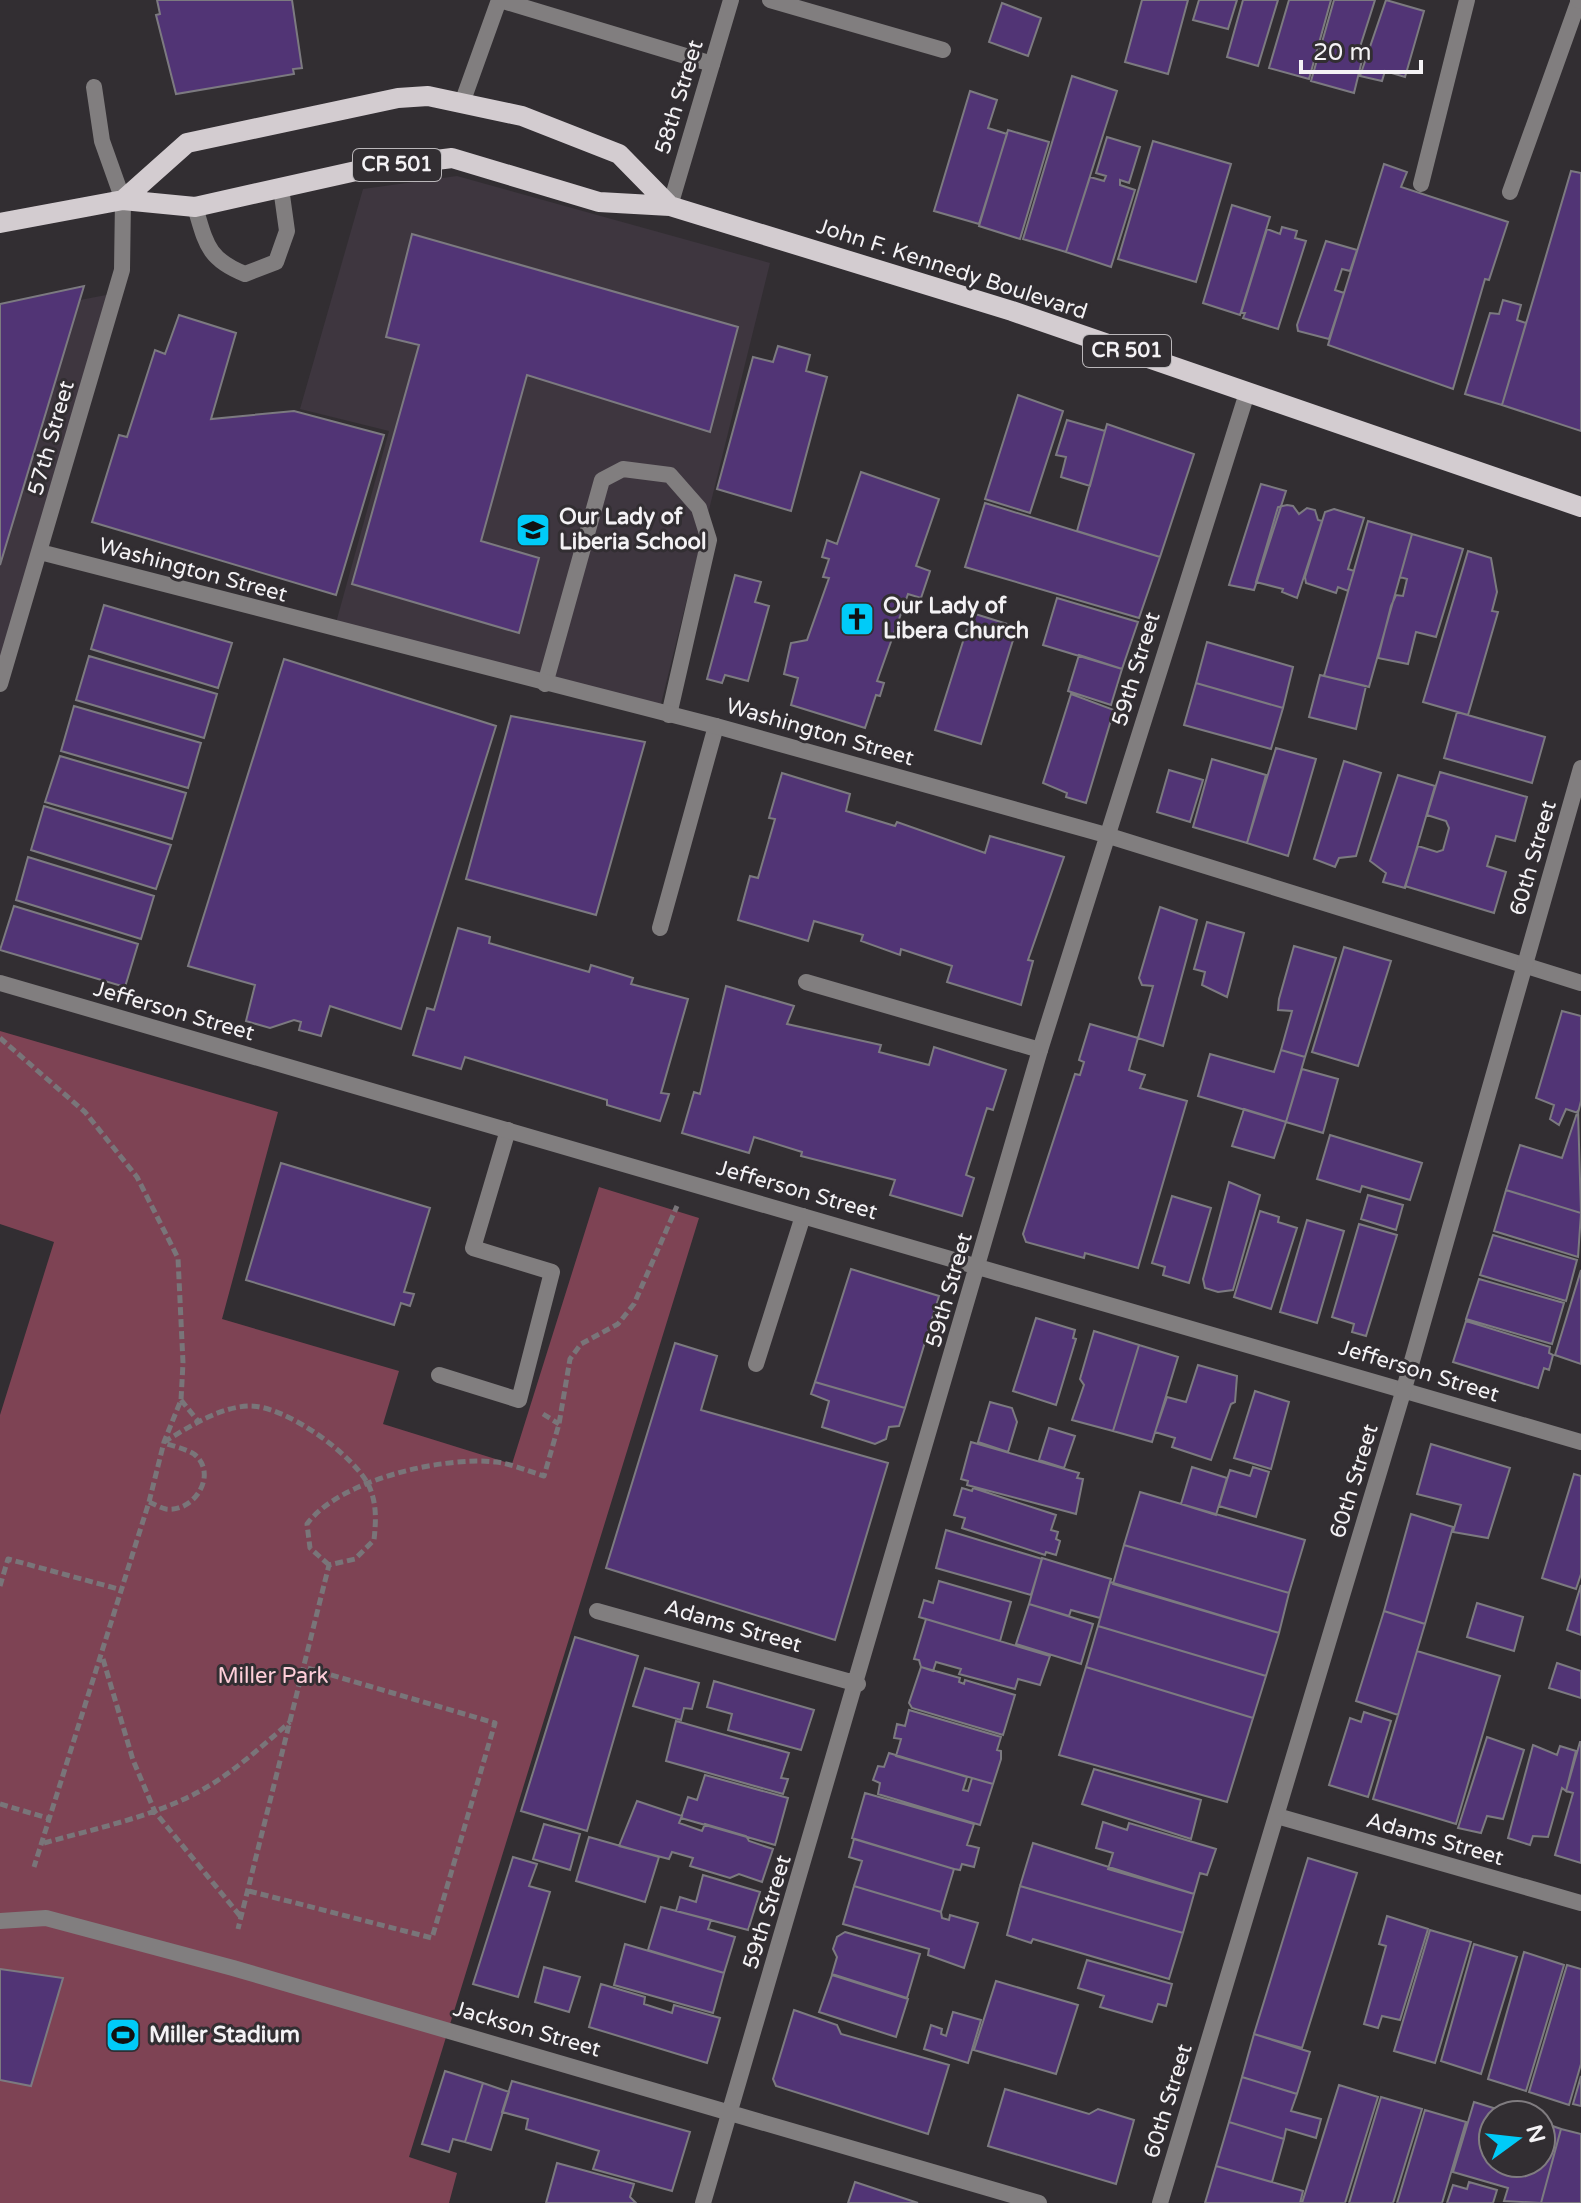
<svg xmlns="http://www.w3.org/2000/svg" width="1581" height="2203" font-family="'Varela Round',sans-serif">
<rect width="100%" height="100%" fill="#322e32"/>
<path fill="#3e363f" d="M457 176 770 263 659 712 334 630 389 431 300 409 363 189Z
M117 293 0 676V315Z"/>
<path fill="#7e4354" d="M0 1031 278 1112 222 1319 399 1371 383 1424 512 1464 599 1187 699 1218 409 2157 457 2173 449 2203H0V1415L54 1242 0 1224Z"/>
<path fill="#513475" stroke="#7c7a80" stroke-width="2" d="M157 0H292L302 68 293 69 294 74 176 94 156 15 160 14Z
M1142 0H1188L1168 74 1125 62Z
M1199 0H1237L1228 29 1193 20Z
M1243 0H1278L1258 66 1227 57Z
M1289 0H1331L1309 79 1269 68Z
M1334 0H1375L1360 47 1364 52 1354 93 1311 81Z
M1386 0 1424 11 1405 77 1385 71 1382 81 1360 76Z
M1002 3 1041 18 1028 56 989 42Z
M1072 76 1117 91 1066 252 1023 239Z
M970 91 997 100 988 128 1007 134 979 224 934 211Z
M1008 130 1049 142 1020 239 979 226Z
M1107 137 1140 147 1129 183 1120 180V185L1135 190 1111 267 1066 252 1090 177 1104 181 1106 176 1096 173Z
M1153 141 1231 164 1196 282 1118 259Z
M1384 164 1407 172 1401 187 1508 222 1489 280 1485 279 1453 389 1328 345Z
M1571 171 1581 173V431L1502 405Z
M1232 205 1270 217 1240 315 1203 303Z
M1282 227 1297 231 1295 238 1306 241 1278 329 1243 318 1245 313H1241L1267 229 1280 234Z
M412 234 738 327 710 432 527 375 481 541 539 558 519 633 352 584 419 345 386 337Z
M1326 241 1357 250 1350 271 1342 269 1335 290 1344 293 1329 339 1298 331 1297 325Z
M84 286 0 565V304Z
M1503 300 1521 305 1517 320 1526 323 1502 405 1465 394 1490 313 1499 314Z
M179 315 236 333 211 419 294 411 384 435 336 595 92 522 119 435 127 437 155 350 165 354Z
M778 346 810 355 806 371 827 377 791 511 717 489 753 357 773 362Z
M1018 395 1063 411 1030 513 985 499Z
M1067 420 1105 431 1090 486 1061 477 1066 457 1056 455Z
M1107 424 1194 454 1160 557 1077 531Z
M861 472 939 499 916 566 930 571 921 598 908 594 877 681 884 683 880 696 876 695 865 728 791 705 798 678 784 674 791 643 807 640 829 578 823 577 829 559 822 557 827 540 837 544Z
M1261 484 1286 491 1254 590 1229 585Z
M985 503 1160 557 1139 618 965 567Z
M1287 505 1293 506 1299 514 1307 508 1315 510 1318 520 1322 521 1297 598 1282 592 1283 589 1256 582 1278 507Z
M1334 509 1364 518 1348 569 1354 571 1348 591 1338 587 1336 593 1306 583 1305 577 1325 512Z
M1368 521 1412 534 1369 687 1324 676Z
M1412 534 1463 549 1436 637 1416 632 1408 664 1378 658 1391 606 1396 595 1403 596 1407 579 1400 577Z
M1468 551 1491 558 1497 592 1492 611 1498 612 1468 715 1423 702Z
M735 575 761 582 755 602 769 606 748 681 725 675 722 683 707 679Z
M1057 598 1138 622 1122 669 1043 645Z
M104 605 232 643 218 688 91 649Z
M972 613 1017 627 981 744 935 730Z
M1207 642 1293 667 1283 708 1196 683Z
M1079 655 1122 669 1111 705 1068 691Z
M89 656 217 694 204 738 76 700Z
M284 659 496 726 401 1029 330 1006 321 1036 299 1030 301 1022 294 1020 270 1028 246 1021 255 985 188 966Z
M1320 675 1366 686 1356 729 1309 717Z
M1196 683 1283 708 1271 749 1184 725Z
M1071 694 1114 710 1086 803 1066 797 1067 793 1043 783Z
M74 706 201 743 188 788 61 751Z
M1457 712 1545 737 1532 783 1444 758Z
M511 716 645 742 596 915 466 879Z
M1276 748 1316 759 1288 856 1247 843Z
M60 756 186 793 172 839 45 802Z
M1212 759 1266 775 1247 843 1193 827Z
M1344 761 1381 773 1356 856 1339 858 1335 867 1314 859Z
M1169 770 1203 780 1190 822 1157 812Z
M1440 772 1527 797 1515 841 1496 836 1487 866 1506 872 1494 913 1405 886 1418 846 1437 852 1443 850 1449 828 1446 821 1427 815Z
M782 773 850 794 846 811 895 826 897 822 985 853 990 836 1064 857 1028 960 1033 961 1021 1005 947 982 952 966 901 949 900 955 861 941 863 935 814 921 808 941 738 920 750 876 758 878 775 819 769 818Z
M1398 775 1435 786 1405 888 1383 882 1386 873 1370 861Z
M44 806 171 845 156 889 31 850Z
M28 857 154 896 141 939 16 900Z
M14 906 138 944 125 987 0 950Z
M1160 907 1197 920 1163 1046 1138 1038 1153 986 1142 985 1139 978Z
M1207 922 1244 933 1227 997 1202 985 1205 972 1194 969Z
M458 928 490 937 489 943 589 972 591 965 633 978 631 984 688 999 661 1093 669 1094 660 1121 607 1105V1100L465 1057 461 1069 413 1055 427 1008 434 1010Z
M1294 946 1336 958 1305 1057 1281 1050 1292 1011 1278 1010 1279 999Z
M1344 947 1391 961 1358 1066 1312 1052Z
M726 986 794 1006 787 1024 881 1045 879 1052 929 1065 934 1047 1006 1070 993 1110 987 1108 966 1175 974 1178 962 1216 890 1195 895 1180 801 1156 802 1152 754 1137 749 1153 682 1133 694 1092 700 1094Z
M1562 1011 1581 1016V1101L1578 1113 1566 1109 1559 1125 1550 1119 1554 1105 1536 1098Z
M1090 1024 1138 1038 1129 1070 1145 1075 1140 1088 1187 1101 1138 1268 1085 1253 1084 1258 1026 1242 1023 1234 1075 1074 1080 1075 1084 1062 1079 1060Z
M1281 1050 1305 1057 1286 1122 1198 1096 1210 1054 1274 1072Z
M1302 1069 1338 1079 1323 1133 1286 1122Z
M1244 1109 1286 1122 1274 1158 1232 1146Z
M1578 1110 1581 1213 1506 1190 1520 1145 1562 1158Z
M1330 1135 1422 1163 1410 1200 1362 1186 1360 1192 1317 1179Z
M281 1163 430 1208 404 1292 414 1294 410 1306 401 1303 394 1325 246 1280Z
M1229 1182 1260 1195 1233 1290 1218 1292 1205 1288 1203 1279Z
M1506 1190 1581 1213 1578 1257 1494 1231Z
M1368 1195 1403 1205 1396 1230 1361 1219Z
M1172 1196 1211 1208 1189 1283 1163 1275 1165 1267 1152 1263Z
M1260 1211 1279 1217 1278 1222 1297 1228 1271 1309 1234 1297Z
M1307 1220 1344 1231 1317 1323 1280 1312Z
M1359 1224 1397 1235 1366 1336 1352 1332 1354 1324 1332 1317Z
M1493 1235 1577 1260 1566 1301 1480 1275Z
M851 1269 939 1296 905 1408 815 1382Z
M1581 1270V1364L1555 1355Z
M1479 1279 1564 1303 1552 1344 1466 1319Z
M1036 1318 1075 1330 1073 1338 1076 1339 1056 1405 1013 1391Z
M1466 1321 1550 1347 1549 1353 1553 1355 1549 1370 1544 1368 1538 1388 1453 1362Z
M1094 1331 1139 1345 1113 1431 1072 1420 1084 1385 1080 1379Z
M675 1343 717 1356 701 1410 888 1463 835 1640 606 1568Z
M1139 1345 1178 1357 1152 1442 1113 1431Z
M1198 1365 1237 1376 1235 1402 1231 1404 1211 1460 1172 1447 1175 1438 1155 1432 1167 1397 1186 1402Z
M815 1382 905 1408 899 1426 889 1427 886 1439 875 1444 822 1427 829 1401 811 1394Z
M1255 1391 1289 1402 1271 1469 1234 1458Z
M990 1402 1012 1408 1017 1422 1008 1452 978 1442Z
M1049 1428 1075 1436 1064 1468 1039 1460Z
M971 1442 1079 1473 1077 1478 1083 1479 1076 1514 967 1485 968 1481 961 1479Z
M1431 1444 1510 1468 1488 1538 1453 1532 1461 1505 1417 1494Z
M1192 1467 1227 1478 1216 1515 1181 1504Z
M1253 1467 1269 1472 1256 1517 1219 1506 1230 1470 1250 1476Z
M1574 1474 1581 1476V1574L1576 1589 1542 1578Z
M962 1488 972 1491 973 1488 1056 1515 1051 1530 1058 1532 1056 1539 1060 1541 1056 1555 1046 1552 1045 1555 962 1528 965 1518 954 1515Z
M1140 1492 1305 1540 1289 1593 1124 1545Z
M1411 1514 1453 1527 1425 1624 1384 1611Z
M946 1530 1042 1559 1031 1595 936 1568Z
M1124 1545 1289 1593 1279 1633 1113 1584Z
M1042 1558 1111 1579 1100 1618 1071 1610 1069 1616 1029 1604Z
M939 1581 1011 1602 1000 1641 919 1617 924 1600 933 1603Z
M1110 1582 1279 1633 1266 1676 1098 1626Z
M1581 1585V1635L1567 1630Z
M1477 1603 1523 1617 1514 1651 1467 1637Z
M1029 1604 1093 1624 1081 1664 1016 1644Z
M1384 1611 1425 1624 1398 1715 1356 1701Z
M926 1619 1050 1656 1040 1685 1018 1679 1015 1689 959 1674 961 1669 936 1662 933 1671 921 1667 919 1660 914 1659Z
M1098 1626 1266 1676 1253 1718 1086 1667Z
M575 1637 638 1656 587 1831 521 1811Z
M1417 1651 1500 1676 1456 1824 1373 1799Z
M1557 1663 1581 1671V1698L1549 1688Z
M921 1667 960 1678 959 1682 964 1684 965 1680 1015 1695 1003 1735 912 1708 909 1703Z
M1086 1667 1253 1718 1227 1802 1059 1755Z
M645 1668 699 1683 692 1709 684 1708 681 1720 633 1706Z
M714 1681 814 1710 801 1750 728 1730 732 1714 707 1707Z
M909 1710 1001 1737 997 1750 1001 1751V1759L993 1784 896 1756 901 1739 894 1738 897 1724 905 1726Z
M1364 1712 1391 1721 1368 1797 1329 1785 1350 1718 1361 1722Z
M676 1721 789 1753 781 1778 788 1779 783 1794 666 1761Z
M1487 1737 1524 1750 1503 1819 1487 1816 1481 1833 1458 1828Z
M1580 1742H1581V1863L1555 1855 1573 1793 1566 1791Z
M1533 1745 1557 1755 1560 1746 1576 1751 1566 1791 1562 1788 1548 1837 1533 1836 1530 1845 1508 1838Z
M889 1753 967 1777 963 1790 968 1791 972 1778 993 1784 980 1825 878 1794 880 1783 873 1780 878 1766 884 1767Z
M1094 1769 1201 1800 1191 1839 1082 1804Z
M705 1775 788 1798 775 1845 681 1818 688 1797 697 1800Z
M865 1793 974 1824 967 1845 979 1848 974 1867 962 1864 960 1870 954 1869 852 1838Z
M637 1801 682 1816 679 1823 702 1831 705 1824 746 1836 749 1841 773 1849 762 1882 739 1874 730 1878 690 1866 693 1858 672 1852 669 1859 619 1846Z
M1103 1822 1127 1830 1129 1823 1216 1849 1207 1875 1200 1873 1194 1894 1108 1869 1113 1853 1096 1848Z
M544 1824 580 1834 570 1870 533 1859Z
M589 1837 659 1857 645 1902 576 1881Z
M854 1839 954 1869 941 1912 854 1886 862 1861 849 1857Z
M1033 1843 1194 1894 1183 1933 1020 1886Z
M513 1857 537 1864 529 1886 550 1892 518 1997 473 1984Z
M1308 1858 1357 1873 1302 2048 1254 2034Z
M703 1875 760 1892 748 1930 676 1911 680 1897 696 1902Z
M854 1886 941 1912 942 1918 949 1920 950 1915 978 1923 964 1968 928 1955 929 1949 843 1924Z
M1020 1886 1183 1933 1169 1979 1033 1939 1031 1943 1007 1935Z
M661 1907 711 1920 708 1929 735 1937 724 1973 648 1950Z
M1387 1916 1428 1929 1400 2020 1382 2016 1378 2028 1364 2024 1386 1946 1379 1944Z
M1430 1930 1471 1942 1435 2063 1394 2051Z
M845 1932 920 1954 907 1998 832 1974 837 1957 833 1949 837 1937Z
M625 1944 724 1973 713 2013 614 1985Z
M1474 1944 1517 1957 1481 2074 1441 2061Z
M1524 1952 1564 1965 1526 2091 1488 2079Z
M1087 1960 1172 1984 1166 2006 1158 2004 1152 2022 1100 2007 1104 1996 1078 1988Z
M1567 1965 1581 1969V2064L1569 2105 1529 2092Z
M544 1967 580 1977 569 2012 535 2002Z
M0 1969 63 1978 31 2086 0 2080Z
M832 1975 908 1999 896 2037 819 2012Z
M996 1981 1078 2005 1056 2074 974 2050Z
M601 1984 645 1997 644 2004 672 2013 674 2005 720 2018 707 2063 589 2027Z
M794 2010 837 2025 841 2034 949 2065 928 2134 776 2086 773 2079Z
M953 2012 981 2020 968 2063 924 2049 931 2025 942 2029 941 2034 946 2036Z
M1254 2034 1310 2052 1297 2094 1242 2077Z
M445 2071 483 2083 465 2142 453 2139 449 2152 422 2144Z
M1581 2076V2106L1573 2104Z
M1242 2077 1297 2094 1291 2111 1321 2119 1316 2138 1286 2129 1284 2139 1229 2122Z
M512 2081 690 2132 672 2191 593 2169 599 2151 526 2129 528 2119 502 2112Z
M483 2083 509 2092 491 2150 465 2142Z
M1339 2085 1378 2097 1345 2203H1302Z
M1005 2089 1089 2114 1098 2109 1134 2120 1116 2184 988 2146Z
M1381 2097 1422 2109 1393 2203H1349Z
M1474 2102 1516 2115H1493V2163H1541V2122L1561 2129 1541 2203 1504 2201 1508 2188 1453 2172Z
M1425 2110 1466 2122 1442 2203H1397Z
M1229 2122 1284 2139 1272 2182 1216 2166Z
M1561 2129 1581 2134V2203H1541Z
M557 2163 634 2184 630 2197 636 2203H546Z
M1216 2166 1303 2191 1300 2203H1205Z
M855 2182 918 2203H848Z
M1469 2182 1497 2190 1493 2203H1447L1453 2185 1467 2189Z"/>
<g fill="none" stroke-linecap="round" stroke-linejoin="round">
<path stroke="#797579" stroke-width="5" stroke-dasharray="8 4" stroke-linecap="butt" d="M0 1038 85 1112 137 1177 178 1258 183 1363 181 1400 164 1442 149 1502 34 1867
M181 1400 198 1421
M543 1414 559 1424
M164 1442C189 1427 219 1407 249 1406 285 1405 354 1455 369 1486 377 1504 376 1521 374 1540L355 1559 329 1565 238 1929
M149 1502C154 1504 161 1508 166 1509 194 1513 219 1474 194 1454 186 1449 173 1446 164 1443
M329 1565 310 1548 307 1524C339 1480 443 1456 496 1462 512 1464 528 1471 544 1476L559 1424 570 1359 581 1344 618 1324 634 1304 677 1206
M0 1586 8 1559 122 1590
M103 1659 133 1760 155 1812 241 1917
M0 1804 51 1819
M44 1843C97 1828 153 1817 202 1790 234 1772 262 1746 290 1722
M249 1891 432 1938 495 1723 304 1667"/>
<path stroke="#817e7f" stroke-width="16" d="M500 0 712 64
M770 0 943 50
M94 87 102 141 123 200
M462 103 499 0
M1421 184 1467 0
M1510 192 1579 0
M195 207C206 243 207 259 245 274L276 262 287 231 281 188
M545 684 602 480 623 469 670 475 699 508 709 540 669 715
M660 928 716 726
M806 982 1040 1050
M756 1364 803 1216
M439 1375 519 1400 552 1272 473 1248 508 1130"/>
<path stroke="#817e7f" stroke-width="16" d="M1578 0 1581 1
M670 206 731 0
M40 552 716 726 1106 835 1581 983
M0 684 122 270 123 200
M0 983 1581 1442
M597 1611 858 1684
M1277 1816 1581 1903
M0 1921 46 1918 233 1968 1039 2203
M703 2203 1040 1050 1247 393"/>
<path stroke="#817e7f" stroke-width="16" d="M1160 2203 1404 1389 1581 768"/>
<path stroke="#d3ccd0" stroke-width="20" d="M123 200 187 143 398 98 428 96 522 116 619 154 670 206
M0 223 123 200 195 207 365 169 452 158 599 202 670 206 1012 311 1581 507"/>
</g>
<defs>
<g id="school-square" transform="scale(1.8)"><rect x="-9" y="-9" width="18" height="18" rx="4" fill="#00cbf8" stroke="#322e32"/><path d="M0-5L7-2L0 1L-7-2ZM-4 1L0 2.5L4 1V4Q0 6-4 4Z" fill="#111"/></g>
<g id="church-square" transform="scale(1.8)"><rect x="-9" y="-9" width="18" height="18" rx="4" fill="#00cbf8" stroke="#322e32"/><path d="M-1.2-6h2.4v3.5h3.3v2.4h-3.3V6h-2.4V-.1h-3.3v-2.4h3.3Z" fill="#111"/></g>
<g id="stadium-square" transform="scale(1.8)"><rect x="-9" y="-9" width="18" height="18" rx="4" fill="#00cbf8" stroke="#322e32"/><path d="M0-5a6.5 5 0 1 0 0 10a6.5 5 0 1 0 0-10ZM-3.5-1.8h7v3.6h-7Z" fill="#111"/></g>
</defs>
<g fill-rule="evenodd">
<use href="#school-square" x="533" y="530"/>
<use href="#church-square" x="857" y="619"/>
<use href="#stadium-square" x="123" y="2035"/>
</g>
<g text-anchor="middle" dominant-baseline="central" stroke-width="6" stroke-linejoin="round" paint-order="stroke">
<g fill="#322e32" stroke="#bab7ba" stroke-width="2">
<rect x="353" y="149" width="88" height="32" rx="6"/>
<rect x="1083" y="335" width="88" height="32" rx="6"/>
</g>
<g font-size="20" font-weight="bold" fill="#f4f2f5">
<text x="397" y="165">CR 501</text>
<text x="1127" y="351">CR 501</text>
</g>
<g font-size="22" fill="#f4f2f5" stroke="#322e32">
<text transform="translate(679 97) rotate(-73)">58th Street</text>
<text transform="translate(952 269) rotate(18)">John F. Kennedy Boulevard</text>
<text transform="translate(51 438) rotate(-74)">57th Street</text>
<text transform="translate(193 570) rotate(15)">Washington Street</text>
<text transform="translate(1136 669) rotate(-73)">59th Street</text>
<text transform="translate(820 732) rotate(16)">Washington Street</text>
<text transform="translate(1533 858) rotate(-74)">60th Street</text>
<text transform="translate(174 1011) rotate(16)">Jefferson Street</text>
<text transform="translate(797 1190) rotate(16)">Jefferson Street</text>
<text transform="translate(949 1290) rotate(-74)">59th Street</text>
<text transform="translate(1419 1371) rotate(17)">Jefferson Street</text>
<text transform="translate(1354 1481) rotate(-73)">60th Street</text>
<text transform="translate(733 1626) rotate(16)">Adams Street</text>
<text transform="translate(1435 1839) rotate(16)">Adams Street</text>
<text transform="translate(767 1912) rotate(-73)">59th Street</text>
<text transform="translate(527 2029) rotate(16)">Jackson Street</text>
<text transform="translate(1168 2101) rotate(-73)">60th Street</text>
</g>
<g font-size="22" font-weight="bold" fill="#f4f2f5" stroke="#322e32" text-anchor="start">
<text x="559" y="517">Our Lady of<tspan x="559" dy="25">Liberia School</tspan></text>
<text x="883" y="606">Our Lady of<tspan x="883" dy="25">Libera Church</tspan></text>
<text x="149" y="2035">Miller Stadium</text>
</g>
<g font-size="22" fill="#ffcfda" stroke="#322e32">
<text x="273" y="1676">Miller Park</text>
</g>
</g>
<g transform="translate(1517 2139) rotate(75)"><circle r="38" fill="#322e32" stroke="#807c80" stroke-width="2"/>
<path d="M0-6L14 30L0 20L-14 30Z" fill="#00cbf8"/>
<text y="-12" font-size="22" font-weight="bold" text-anchor="middle" fill="#f4f2f5">N</text>
</g>
<path d="M1301 60v12h120v-12" fill="none" stroke="#f4f2f5" stroke-width="4"/>
<text x="1313" y="60" font-size="24" fill="#f4f2f5" stroke="#322e32" stroke-width="6" paint-order="stroke">20 m</text>
</svg>
